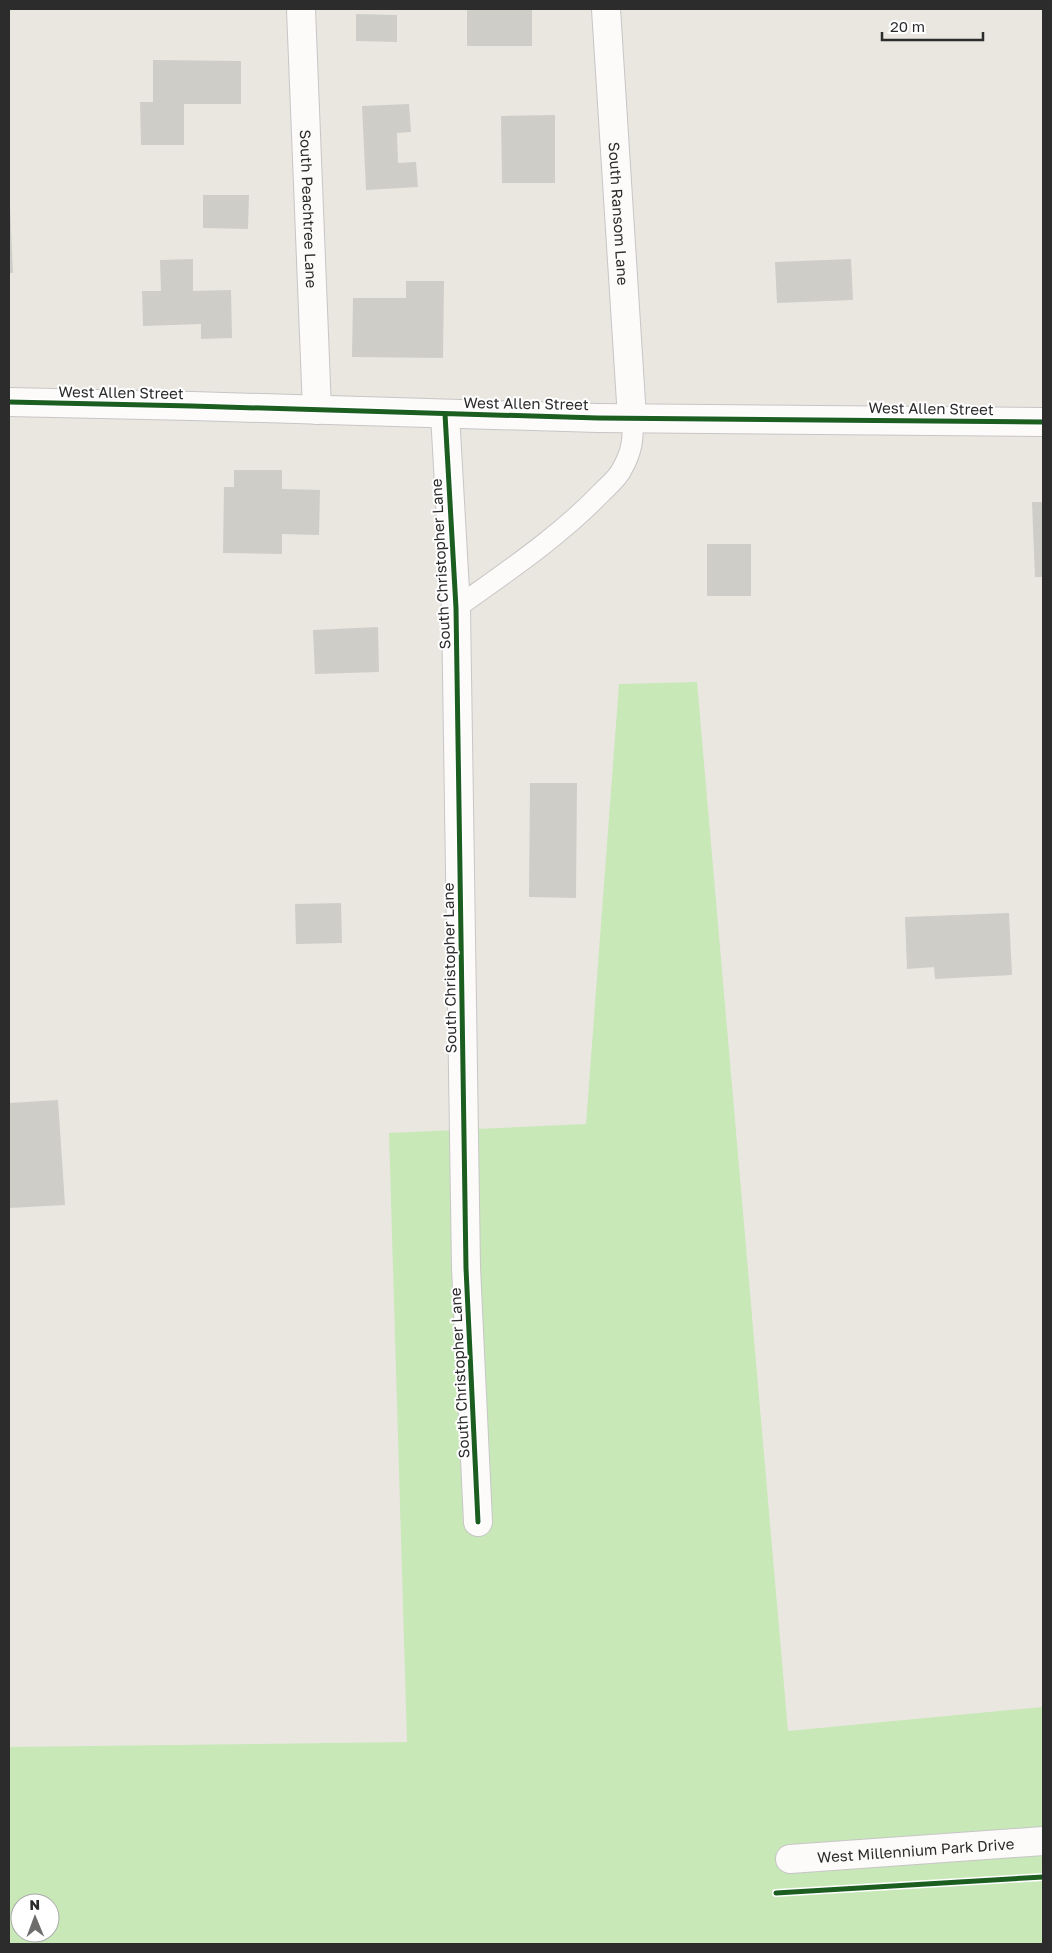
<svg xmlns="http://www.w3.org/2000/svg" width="1052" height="1953" font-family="'Golos Text',sans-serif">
<rect width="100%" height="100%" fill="#eae7e1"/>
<path fill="#c8e8b8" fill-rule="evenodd" d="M697 682 788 1731 1043 1707V1944H9V1747L407 1742 389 1133 586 1124 619 684ZM20 1903H50V1933H20Z"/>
<path fill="#cfcdc8" d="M467 9H532V46H467Z
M356 14 397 15V42L356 41Z
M153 60 241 61V104H184V145H141L140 102H153Z
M409 104 411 132 397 133 398 163 416 162 418 187 366 190 362 106Z
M555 115V183H502L501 116Z
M203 195H249L248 229 203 228Z
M9 206H10L13 273H9Z
M193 259V291L231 290 232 338 201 339V324L143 326 142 291H161L160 260Z
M851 259 853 300 777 303 775 262Z
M406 281H444L443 358 352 357 353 298H406Z
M234 470H282V489L320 490 319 535 282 534V554L223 553 224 487H234Z
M1032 502H1043V577H1035Z
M707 544H751V596H707Z
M378 627 379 672 315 674 313 630Z
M530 783H577L576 898 529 897Z
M341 903 342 943 296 944 295 904Z
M1009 913 1012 975 935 979 934 967 907 969 905 917Z
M58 1100 65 1205 9 1208V1103Z"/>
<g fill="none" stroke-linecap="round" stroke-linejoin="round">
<g stroke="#c7c6c6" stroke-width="22">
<path id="lane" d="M456 608C506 572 559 537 602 492 609 485 618 478 622 469 632 452 634 437 632 418"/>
</g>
<g stroke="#c7c6c6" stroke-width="30">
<g id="street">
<path id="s1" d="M301 9 317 410"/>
<path id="s2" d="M606 9 632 418"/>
<path d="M445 414 456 608 466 1268 478 1522"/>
<path id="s3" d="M790 1859 1043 1841"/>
</g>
</g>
<g stroke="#c7c6c6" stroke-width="30">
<path id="secondary" d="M9 402 192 406 598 418 1043 422"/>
</g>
<use href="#lane" stroke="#fcfbfa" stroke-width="20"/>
<use href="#street" stroke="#fcfbfa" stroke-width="28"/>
<use href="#secondary" stroke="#fcfbfa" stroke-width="28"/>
<g stroke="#fff" stroke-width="8">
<path id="cycleway" d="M9 402 192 406 598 418 1043 422
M445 414 456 608 466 1268 478 1522
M776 1893 1043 1877"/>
</g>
<use href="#cycleway" stroke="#1b5e20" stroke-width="5"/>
</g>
<g text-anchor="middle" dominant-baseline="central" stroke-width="4" stroke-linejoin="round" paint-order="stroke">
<g font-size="15" fill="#2c2c2c" stroke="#fff">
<text stroke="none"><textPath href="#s1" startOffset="200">South Peachtree Lane</textPath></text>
<text stroke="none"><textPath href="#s2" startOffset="205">South Ransom Lane</textPath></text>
<text transform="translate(121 392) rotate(1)">West Allen Street</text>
<text transform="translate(526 403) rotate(1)">West Allen Street</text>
<text transform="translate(931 408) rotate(1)">West Allen Street</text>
<text transform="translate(440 564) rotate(-93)">South Christopher Lane</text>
<text transform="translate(449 968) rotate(-91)">South Christopher Lane</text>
<text transform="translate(459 1373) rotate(-93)">South Christopher Lane</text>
<text stroke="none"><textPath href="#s3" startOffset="126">West Millennium Park Drive</textPath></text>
</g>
</g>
<rect width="1052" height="1953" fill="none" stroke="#2c2c2c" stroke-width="20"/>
<g transform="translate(35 1918) rotate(359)"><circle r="24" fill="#ffffff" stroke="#ababab"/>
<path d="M0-4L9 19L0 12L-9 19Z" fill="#6e6d6b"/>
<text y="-8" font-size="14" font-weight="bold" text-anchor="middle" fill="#2c2c2c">N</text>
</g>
<path d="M882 32v8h101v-8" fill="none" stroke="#2c2c2c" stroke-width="2.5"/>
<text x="890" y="32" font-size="15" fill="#2c2c2c" stroke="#ffffff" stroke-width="4" paint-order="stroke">20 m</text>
</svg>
